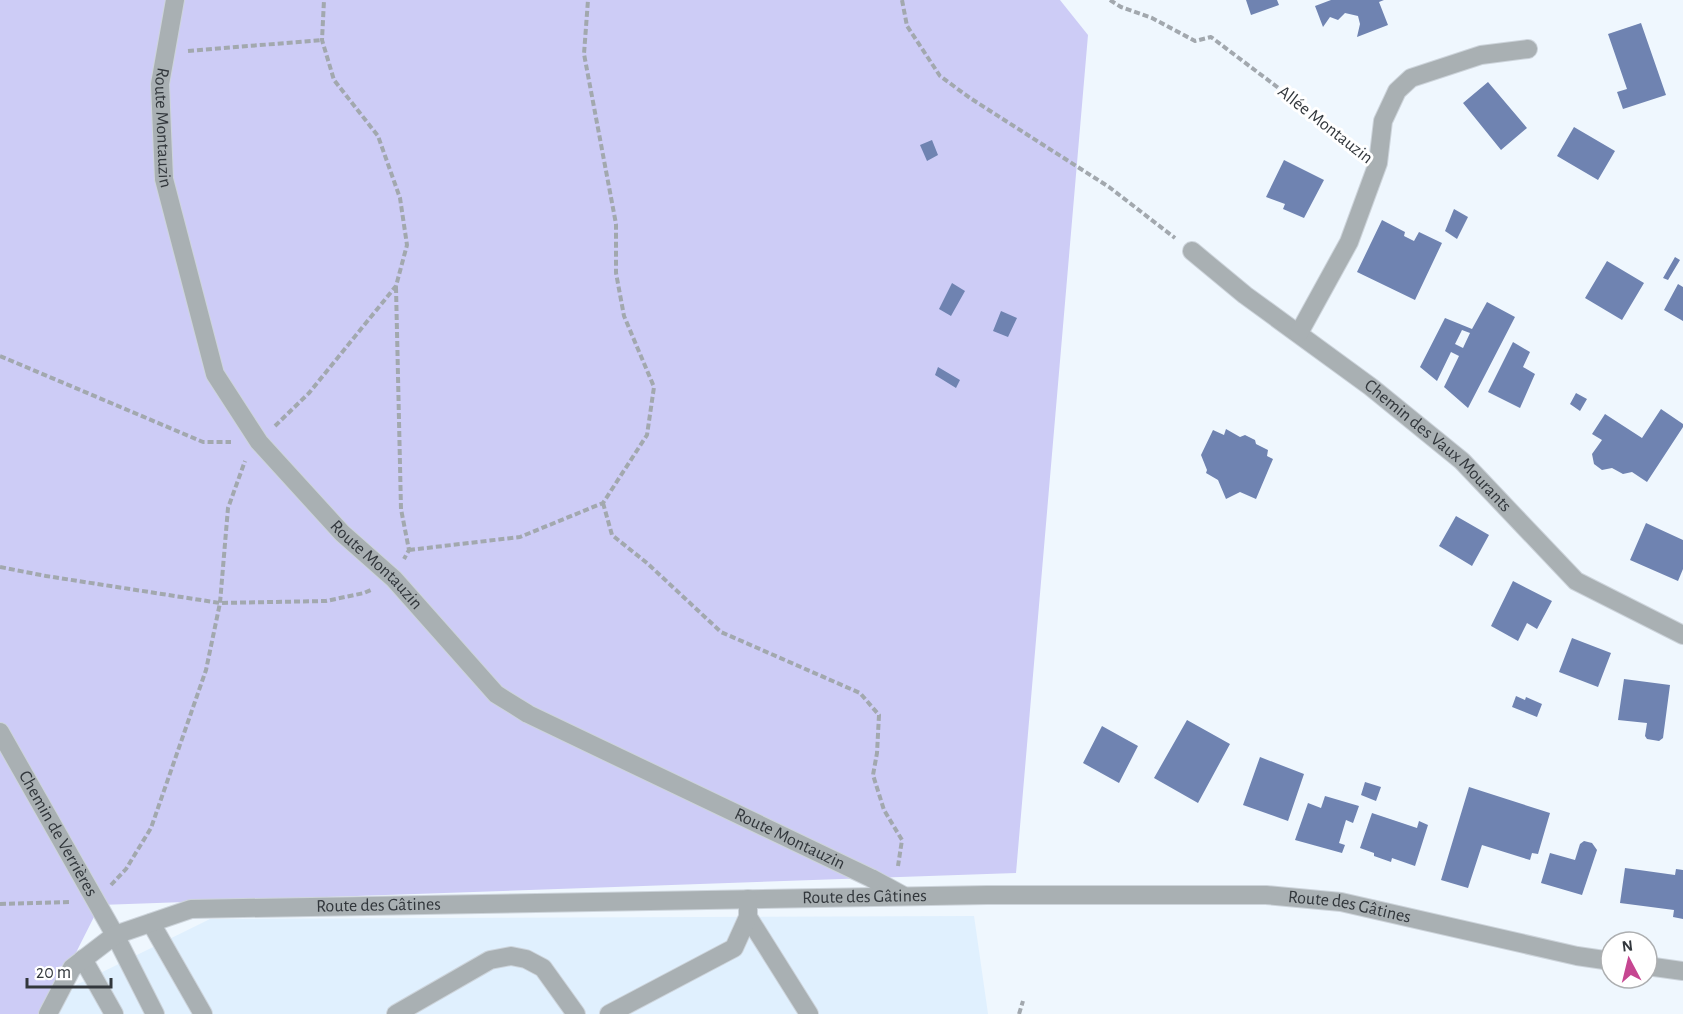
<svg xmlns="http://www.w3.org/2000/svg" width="1683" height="1014" font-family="'Alegreya Sans',sans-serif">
<rect width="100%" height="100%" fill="#eff7fe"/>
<path fill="#e0f0fe" d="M974 916 988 1014H59L72 987 210 919Z"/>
<path fill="#cdccf6" d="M0 0H1060L1088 35 1016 873 100 905 45 1014H0Z"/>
<path fill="#6f83b1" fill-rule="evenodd" d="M1246 0H1277L1279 5 1251 15Z
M1331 0H1384L1379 2 1388 25 1357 37 1360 24 1358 16 1345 13 1338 20 1330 17 1323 27 1315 6Z
M1641 23 1666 95 1623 109 1617 92 1627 89 1608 34Z
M1488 82 1527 128 1501 150 1463 103Z
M1574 127 1615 151 1598 180 1557 156Z
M932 140 938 155 927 161 920 145Z
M1284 160 1324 180 1304 218 1283 209 1285 204 1266 197Z
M1454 209 1468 217 1457 239 1445 231Z
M1382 220 1405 232 1404 236 1414 241 1419 232 1442 243 1415 300 1357 272Z
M1675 257 1680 260 1668 280 1663 278Z
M1607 261 1644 283 1622 320 1585 298Z
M952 283 965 291 951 316 939 309Z
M1678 284 1683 287V321L1664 310Z
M1487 302 1515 317 1468 408 1444 387 1459 356 1451 352 1437 381 1420 367 1445 318 1472 329ZM1462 330 1470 333 1463 348 1455 344Z
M1001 311 1017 318 1008 337 993 331Z
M1513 342 1530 352 1523 367 1535 374 1520 408 1488 392Z
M938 367 960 380 956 388 935 375Z
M1576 393 1587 399 1580 411 1570 404Z
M1661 409 1683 424V427L1647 482 1632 472 1623 474 1612 468 1602 470 1594 464 1592 454 1602 440 1592 434 1605 414 1642 438Z
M1226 429 1240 437 1245 435 1255 440 1256 444 1268 450 1267 456 1273 459 1256 499 1240 492 1226 499 1218 480 1206 473 1207 470 1201 455 1213 430 1224 435Z
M1456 516 1489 535 1472 566 1439 546Z
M1646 523 1683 540V569L1678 581 1630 560Z
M1513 581 1552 601 1537 629 1527 623 1518 641 1491 626Z
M1572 638 1611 653 1598 687 1559 672Z
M1624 679 1670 685 1663 738 1659 741 1647 739 1645 736 1647 723 1618 720Z
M1516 696 1525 700 1526 697 1542 704 1537 717 1512 707Z
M1187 720 1230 744 1198 803 1154 778Z
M1102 726 1138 746 1119 783 1083 763Z
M1260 757 1304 774 1288 821 1243 805Z
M1365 782 1381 787 1376 801 1361 795Z
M1469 787 1550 813 1538 854 1532 853 1530 860 1482 845 1468 888 1441 880Z
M1325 796 1359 806 1353 823 1346 820 1339 843 1345 845 1342 853 1295 840 1308 803 1321 808Z
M1372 813 1417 828 1419 821 1428 825 1415 866 1392 858 1391 862 1374 856V853L1360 848Z
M1584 841 1592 843 1597 850 1582 895 1541 883 1550 853 1575 860 1580 844Z
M1625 868 1675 875 1676 869 1683 870V919L1673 917 1674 910 1620 903Z"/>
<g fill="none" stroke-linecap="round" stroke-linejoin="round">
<g stroke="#cdd4db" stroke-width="20">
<g id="minor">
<path id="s1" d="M175 0 160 84 164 179 215 374 259 442 342 533 394 579 496 694 528 714 871 878 902 895"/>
<path id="s2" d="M1192 251 1245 295 1371 387 1462 461 1576 581 1683 635"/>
<path d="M1299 333 1349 242 1378 163 1383 121 1397 91 1411 78 1481 55 1528 49"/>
<path id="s3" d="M0 732 115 935 155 1014"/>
<path d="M748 917 809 1014"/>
<path d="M151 923 203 1014"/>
<path d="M83 959 114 1014"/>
<path d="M1647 966 1683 971"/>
<path id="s4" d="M48 1014 72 968 115 935 191 909 987 895H1266L1341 902 1577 956 1611 961"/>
<path d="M396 1014 490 960 511 956 526 959 543 968 576 1014"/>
<path d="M609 1014 734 948 748 917V899"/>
</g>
</g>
<path stroke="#a2a8ae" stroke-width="4" stroke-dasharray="6 3" stroke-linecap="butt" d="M902 0 907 26 940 76 970 98 1109 187 1175 238
M1110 0 1121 7 1152 18 1195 41 1211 37 1358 148
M188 51 322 40
M396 287 401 509 409 550 404 559
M0 356 203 442H231
M275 426 309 393 396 286 407 245 400 198 378 136 334 80 322 40 324 0
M603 503 612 535 647 563 721 632 860 693 879 715 877 753 873 775 884 810 902 840 898 866
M409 550 520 537 603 503 647 435 654 387 624 316 616 273V224L584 54 588 0
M0 567 46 576 220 603 326 601 364 593 373 589
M111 885 126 869 151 828 206 670 220 603 228 508 245 461
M0 904 71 902
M1019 1014 1023 1001"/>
<use href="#minor" stroke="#a9b0b3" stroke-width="18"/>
</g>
<g text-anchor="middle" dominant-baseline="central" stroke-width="6" stroke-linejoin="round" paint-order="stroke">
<g font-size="18" fill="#32373c" stroke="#fff">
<text transform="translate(1325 125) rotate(38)">Allée Montauzin</text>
<text stroke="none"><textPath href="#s1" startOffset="129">Route Montauzin</textPath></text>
<text stroke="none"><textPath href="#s2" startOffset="314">Chemin des Vaux Mourants</textPath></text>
<text stroke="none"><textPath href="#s1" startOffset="633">Route Montauzin</textPath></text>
<text stroke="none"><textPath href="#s3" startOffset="117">Chemin de Verrières</textPath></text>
<text stroke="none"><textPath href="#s1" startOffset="1137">Route Montauzin</textPath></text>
<text stroke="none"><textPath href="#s4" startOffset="860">Route des Gâtines</textPath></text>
<text stroke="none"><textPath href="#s4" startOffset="374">Route des Gâtines</textPath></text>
<text stroke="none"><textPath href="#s4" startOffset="1346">Route des Gâtines</textPath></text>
</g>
</g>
<g transform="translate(1629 960) rotate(353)"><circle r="28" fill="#ffffff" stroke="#adafb1" stroke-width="1.5"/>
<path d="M0-4.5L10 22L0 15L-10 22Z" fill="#c64691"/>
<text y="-9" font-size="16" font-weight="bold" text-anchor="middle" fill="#32373c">N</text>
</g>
<path d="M27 978v9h84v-9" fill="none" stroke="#32373c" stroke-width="3"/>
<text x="36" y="978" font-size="18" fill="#32373c" stroke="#ffffff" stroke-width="4.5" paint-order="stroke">20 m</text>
</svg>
